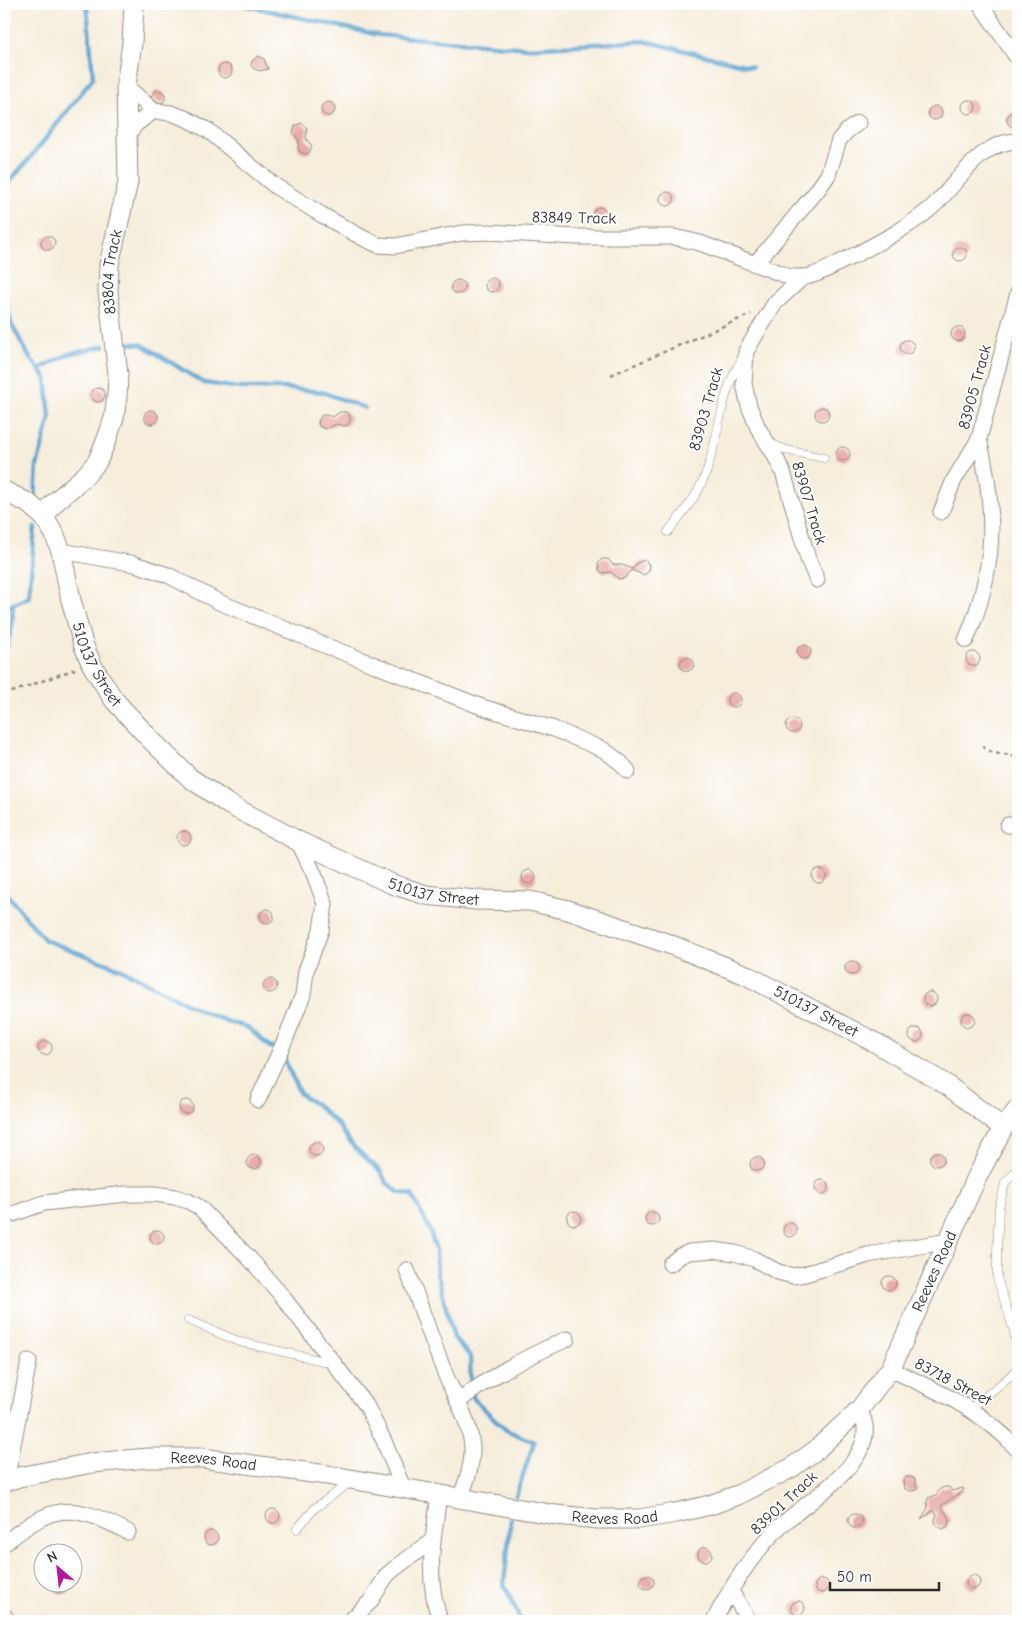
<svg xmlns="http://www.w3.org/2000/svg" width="1022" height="1625" font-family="'Comic Neue',sans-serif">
<rect width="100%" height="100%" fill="#fff"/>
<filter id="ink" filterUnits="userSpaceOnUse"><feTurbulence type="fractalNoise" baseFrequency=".02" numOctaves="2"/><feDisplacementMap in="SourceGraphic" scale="10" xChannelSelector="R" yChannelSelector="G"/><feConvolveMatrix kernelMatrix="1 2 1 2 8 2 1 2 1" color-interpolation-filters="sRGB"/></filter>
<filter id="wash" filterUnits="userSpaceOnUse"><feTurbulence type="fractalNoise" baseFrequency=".0096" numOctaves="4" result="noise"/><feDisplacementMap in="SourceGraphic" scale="20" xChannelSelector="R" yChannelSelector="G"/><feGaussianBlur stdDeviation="1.12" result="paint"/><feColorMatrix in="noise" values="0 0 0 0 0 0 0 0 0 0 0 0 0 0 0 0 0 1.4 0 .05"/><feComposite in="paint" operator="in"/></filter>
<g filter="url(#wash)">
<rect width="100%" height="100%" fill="#f6eddb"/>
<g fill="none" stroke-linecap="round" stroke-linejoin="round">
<path stroke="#5ba4d2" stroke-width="4.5" d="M238 4 379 35 528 48 644 41 752 67
M4 188 35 152 93 78 87 4
M4 290 11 323 28 355 46 378 50 417 37 466 35 499
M122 343 141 344 204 383 240 388H284L322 392 365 408
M39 369 69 354 104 346
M4 609 29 597 35 527
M4 651 6 649 12 625 13 604
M4 726 5 730 4 734
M4 891 45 940 121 969 199 1010 231 1023 247 1027 270 1047 278 1049
M282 1054 300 1094 318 1106 338 1125 353 1146 381 1172 386 1182 398 1192 412 1195 429 1228 436 1250 437 1273 454 1338 470 1356 471 1389 474 1399 506 1430 534 1442 516 1496
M511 1519 504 1584 521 1621"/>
</g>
<g id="blocks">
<path fill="#e9aca8" d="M258 56 264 59 268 69 259 71 253 68 251 65 252 61Z
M218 71a7 7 0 1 1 14 0a7 7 0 1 1-14 0Z
M157 90 161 91 165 94V99L163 103 158 102 151 96Z
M962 107a7 7 0 1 1 14 0a7 7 0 1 1-14 0Z
M321 109a7 7 0 1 1 14 0a7 7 0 1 1-14 0Z
M928 113a7 7 0 1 1 14 0a7 7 0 1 1-14 0Z
M1018 110V130L1009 125 1006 119 1010 113Z
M301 123 307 128 306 139 312 146 309 153 305 154 299 151 298 147 299 140 293 133 295 126Z
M660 199a7 7 0 1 1 14 0a7 7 0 1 1-14 0Z
M593 214a7 7 0 1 1 14 0a7 7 0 1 1-14 0Z
M41 243a7 7 0 1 1 14 0a7 7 0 1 1-14 0Z
M953 254a7 7 0 1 1 14 0a7 7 0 1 1-14 0Z
M485 285a7 7 0 1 1 14 0a7 7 0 1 1-14 0Z
M451 287a7 7 0 1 1 14 0a7 7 0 1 1-14 0Z
M951 334a7 7 0 1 1 14 0a7 7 0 1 1-14 0Z
M900 347a7 7 0 1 1 14 0a7 7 0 1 1-14 0Z
M91 395a7 7 0 1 1 14 0a7 7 0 1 1-14 0Z
M815 414a7 7 0 1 1 14 0a7 7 0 1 1-14 0Z
M144 417a7 7 0 1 1 14 0a7 7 0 1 1-14 0Z
M340 412H347L350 416V421L348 425 343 426 337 424 325 429 319 426 318 421 322 415H326L333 417Z
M836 454a7 7 0 1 1 14 0a7 7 0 1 1-14 0Z
M602 559H608L613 565H622L633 569 637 563 644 560 648 563 650 569 647 573 643 575 632 570 625 578 619 579 611 572 603 573 599 570 598 563Z
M797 652a7 7 0 1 1 14 0a7 7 0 1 1-14 0Z
M966 659a7 7 0 1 1 14 0a7 7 0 1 1-14 0Z
M680 664a7 7 0 1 1 14 0a7 7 0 1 1-14 0Z
M727 700a7 7 0 1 1 14 0a7 7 0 1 1-14 0Z
M786 726a7 7 0 1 1 14 0a7 7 0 1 1-14 0Z
M177 838a7 7 0 1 1 14 0a7 7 0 1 1-14 0Z
M812 876a7 7 0 1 1 14 0a7 7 0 1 1-14 0Z
M522 877a7 7 0 1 1 14 0a7 7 0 1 1-14 0Z
M260 916a7 7 0 1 1 14 0a7 7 0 1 1-14 0Z
M845 968a7 7 0 1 1 14 0a7 7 0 1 1-14 0Z
M263 986a7 7 0 1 1 14 0a7 7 0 1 1-14 0Z
M923 999a7 7 0 1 1 14 0a7 7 0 1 1-14 0Z
M961 1020a7 7 0 1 1 14 0a7 7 0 1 1-14 0Z
M909 1035a7 7 0 1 1 14 0a7 7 0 1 1-14 0Z
M38 1048a7 7 0 1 1 14 0a7 7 0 1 1-14 0Z
M179 1107a7 7 0 1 1 14 0a7 7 0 1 1-14 0Z
M309 1149a7 7 0 1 1 14 0a7 7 0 1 1-14 0Z
M930 1159a7 7 0 1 1 14 0a7 7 0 1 1-14 0Z
M247 1162a7 7 0 1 1 14 0a7 7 0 1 1-14 0Z
M750 1164a7 7 0 1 1 14 0a7 7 0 1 1-14 0Z
M815 1187a7 7 0 1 1 14 0a7 7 0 1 1-14 0Z
M567 1218a7 7 0 1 1 14 0a7 7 0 1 1-14 0Z
M645 1219a7 7 0 1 1 14 0a7 7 0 1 1-14 0Z
M783 1230a7 7 0 1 1 14 0a7 7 0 1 1-14 0Z
M150 1237a7 7 0 1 1 14 0a7 7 0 1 1-14 0Z
M882 1283a7 7 0 1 1 14 0a7 7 0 1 1-14 0Z
M906 1477H911L915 1479 917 1490 910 1491 904 1488 903 1481Z
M944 1487H949L952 1491 963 1488 964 1490 941 1506 951 1521H950L947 1527 943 1529 936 1525 935 1521 937 1513 933 1511 921 1519 928 1508 927 1503 928 1498 936 1495 940 1489Z
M266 1516a7 7 0 1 1 14 0a7 7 0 1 1-14 0Z
M848 1521a7 7 0 1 1 14 0a7 7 0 1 1-14 0Z
M204 1538a7 7 0 1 1 14 0a7 7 0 1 1-14 0Z
M698 1554a7 7 0 1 1 14 0a7 7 0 1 1-14 0Z
M966 1582a7 7 0 1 1 14 0a7 7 0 1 1-14 0Z
M640 1582a7 7 0 1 1 14 0a7 7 0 1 1-14 0Z
M815 1586a7 7 0 1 1 14 0a7 7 0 1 1-14 0Z
M46 1582H75L66 1592 62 1594 58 1593Z
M791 1608a7 7 0 1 1 14 0a7 7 0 1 1-14 0Z"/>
</g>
</g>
<g filter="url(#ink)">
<use href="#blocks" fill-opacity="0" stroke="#908c83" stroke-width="1"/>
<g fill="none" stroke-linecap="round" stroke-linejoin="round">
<g stroke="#908c83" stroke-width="9">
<path id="service" d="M772 444 786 450 824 458
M668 532C679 517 693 502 701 485 720 444 718 395 743 357
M1015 1172 1005 1183 1003 1193 999 1207 997 1252V1278L1013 1328 1018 1353
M188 1320 240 1342 332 1363
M970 1409 1015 1372 1018 1366
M297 1529 315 1508 352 1481"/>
</g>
<g stroke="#908c83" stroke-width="17">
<path id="minor" d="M980 4 1018 59
M126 86 154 111
M128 135 136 124 154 111 171 113 187 119 209 131 275 186 322 215 361 237 378 245 395 246 462 233 488 232 577 237H674L700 243 790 277C798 277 805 278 813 275 826 271 838 263 851 257 878 243 906 229 930 209 957 186 978 141 1018 141
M755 264 816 192 828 175 839 140 847 131 858 123
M803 277 775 303 746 351 744 384 749 406 758 428 774 454 783 472 808 559 817 580
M941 512 954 480 979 439 1018 293
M61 551 135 564 168 575 219 602 324 645 482 707 554 729 578 739 604 750 621 763 628 771
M966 640C996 571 997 512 979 439
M1008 825H1018
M258 1100 285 1040 303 995 306 971 321 930 325 904 314 874 298 841
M13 1214 44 1203 126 1194H155L175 1197 188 1201 199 1207 251 1260 282 1296 366 1405 384 1441 403 1488
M670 1264 680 1256 689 1252 714 1250 735 1253 754 1259 778 1272 793 1276 805 1274 868 1255 948 1241
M407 1270C420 1304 431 1338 444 1371 454 1397 470 1419 472 1447 473 1465 466 1482 460 1499
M890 1369C937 1391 983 1410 1018 1450
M458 1402C491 1375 528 1356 567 1339
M6 1481 29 1361
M439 1495C433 1542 425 1574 440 1621
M4 1544C54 1503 71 1502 128 1532
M731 1591 749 1621
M4 1615 7 1621
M350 1621 370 1602 387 1575 394 1569 433 1540
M714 1621C730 1588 751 1556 777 1529 804 1502 889 1457 859 1410"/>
</g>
<g stroke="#908c83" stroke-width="21">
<g id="tertiary">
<path id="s1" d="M4 491 28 503 44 517 54 533 61 551 71 600 83 644 92 665 114 700 151 740 190 778 228 804 298 841 392 884 426 895 476 900 530 901 568 910 669 944 746 975 876 1043 947 1085 1003 1128"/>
<path id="s2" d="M44 517 53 504 86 475 97 462 107 439 114 418 117 396 118 374 108 291 109 265 128 182 126 86 132 43 134 4"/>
<path id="s3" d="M4 1482 19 1477 92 1463 148 1458H202L327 1475 556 1515 598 1519H639L676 1513 710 1505 738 1495 791 1468 816 1450 859 1410 891 1368 977 1177 1003 1128 1018 1109"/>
</g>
</g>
<path stroke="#908c83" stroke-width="2.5" stroke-dasharray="4 4" stroke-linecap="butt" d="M611 375 751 314
M4 695 75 669
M982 746C995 758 1004 750 1018 759"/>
<use href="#service" stroke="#fff" stroke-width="8"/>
<use href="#minor" stroke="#fff" stroke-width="15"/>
<use href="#tertiary" stroke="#fff" stroke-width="19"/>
</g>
</g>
<g text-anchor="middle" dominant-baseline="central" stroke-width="4" stroke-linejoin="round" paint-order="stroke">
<g font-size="16" fill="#2b2b2b" stroke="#fff">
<text transform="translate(574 218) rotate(1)">83849 Track</text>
<text stroke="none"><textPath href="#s2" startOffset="271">83804 Track</textPath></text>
<text transform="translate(975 387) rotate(-75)">83905 Track</text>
<text transform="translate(706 409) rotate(-74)">83903 Track</text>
<text transform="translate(809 503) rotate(73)">83907 Track</text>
<text stroke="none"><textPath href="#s1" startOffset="206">510137 Street</textPath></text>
<text stroke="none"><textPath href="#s1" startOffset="626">510137 Street</textPath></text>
<text stroke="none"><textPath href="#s1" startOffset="1031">510137 Street</textPath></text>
<text stroke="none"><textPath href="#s3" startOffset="1052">Reeves Road</textPath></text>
<text transform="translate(953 1382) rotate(28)">83718 Street</text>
<text stroke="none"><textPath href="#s3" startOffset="212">Reeves Road</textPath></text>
<text transform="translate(784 1503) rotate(-43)">83901 Track</text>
<text stroke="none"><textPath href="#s3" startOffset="618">Reeves Road</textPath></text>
</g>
</g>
<rect width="1022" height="1625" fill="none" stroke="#fff" stroke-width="20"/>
<g transform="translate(58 1568) rotate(332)"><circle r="24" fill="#ffffff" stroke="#aaaaaa"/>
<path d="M0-4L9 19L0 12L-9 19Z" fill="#b5179e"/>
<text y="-8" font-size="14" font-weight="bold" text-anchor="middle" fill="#2b2b2b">N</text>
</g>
<path d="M830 1582v8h109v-8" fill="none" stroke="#2b2b2b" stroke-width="2.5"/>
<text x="837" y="1582" font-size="15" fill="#2b2b2b" stroke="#ffffff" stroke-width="4" paint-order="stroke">50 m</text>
</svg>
